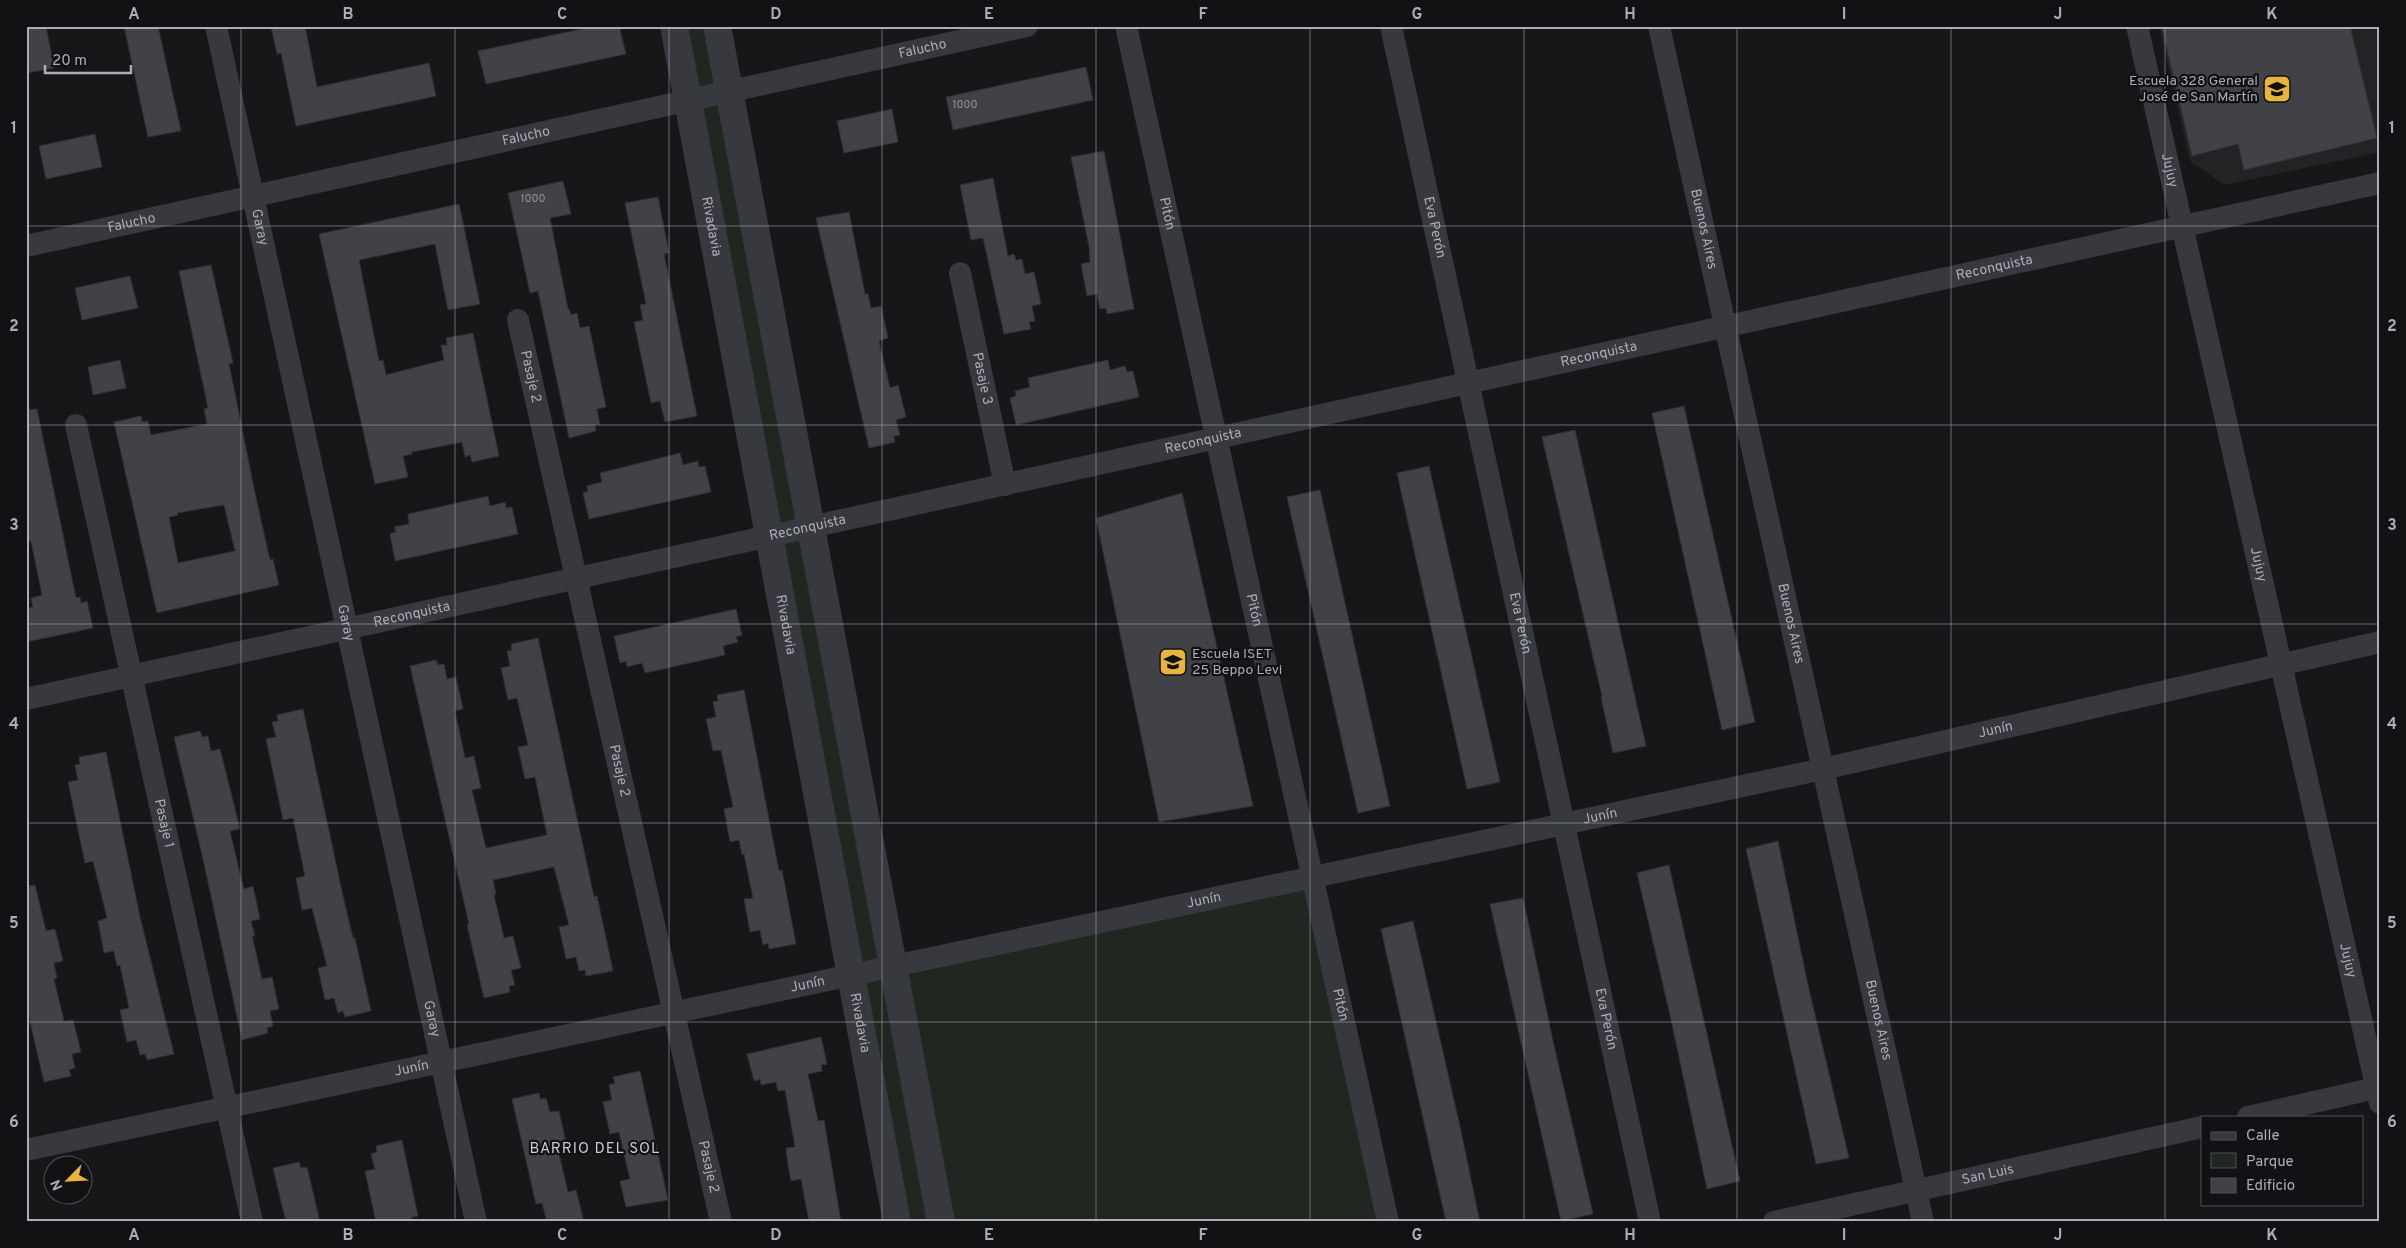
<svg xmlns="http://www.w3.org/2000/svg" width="2406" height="1248" font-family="Overpass,sans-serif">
<rect width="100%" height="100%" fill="#171719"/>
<path fill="#232326" d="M2159 26H2380V152L2225 185 2190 161Z"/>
<path fill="#1f2720" d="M674 26H717L893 966 1312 877 1388 1222H897Z"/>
<path fill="#414246" stroke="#313135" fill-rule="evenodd" d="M26 26H46L54 68 26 73Z
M124 26H158L181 131 148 137Z
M271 26H305L317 87 429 63 436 96 296 126 281 53 277 54Z
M596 26H619L626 54 486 84 478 51Z
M2175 26H2350L2377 138 2244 170 2238 144 2192 156 2162 29Z
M1086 67 1093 100 953 130 946 97Z
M892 109 898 142 844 153 837 121Z
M95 134 102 167 46 179 39 146Z
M1104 151 1134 309 1107 314 1106 308 1100 309 1097 294 1087 296 1081 264 1090 262 1089 247 1071 157Z
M993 178 1008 256 1014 254 1016 260 1022 259 1025 274 1034 272 1041 304 1032 306 1035 321 1029 322 1031 329 1004 334 983 238 971 240 960 185Z
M563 181 571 214 550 218 568 309H569L571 315 577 313 580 328 589 326 606 407 597 409 600 424 595 425 596 431 569 438 538 291 530 293 508 193Z
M658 197 669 253 664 254 697 416 665 422 660 401 651 403 634 322 643 320 640 305 646 304 625 203Z
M459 204 480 304 448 310 435 244 359 260 379 361 383 360 386 375 444 360 441 345H447L446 338 473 333 499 456 472 462 470 455 465 457 462 442 412 452V454L403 456 408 477 375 484 319 234Z
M849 212 865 294H868L871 308 881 306 888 338 879 341 890 388 898 385 906 417 896 420 900 435 894 436 895 442 869 448 816 218Z
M211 265 233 363 229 364 255 493 270 560 273 559 279 585 157 613 114 422 141 416 142 422 148 421 151 435 207 424 204 409 208 408 179 271ZM224 505 235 551 178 563 169 517 178 515 177 513Z
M130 276 138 308 82 320 75 288Z
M120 360 126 388 93 395 88 367Z
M1108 360 1110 370 1125 366 1127 372 1133 371 1139 397 1016 425 1010 398 1016 396 1015 391 1030 387 1028 378Z
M1684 406 1755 722 1722 730 1652 413Z
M37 409 76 598 80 597 81 603 87 601 93 628 26 642V608L33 607 31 598 42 595 31 541 26 542V410Z
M1575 430 1646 746 1613 753 1601 697 1602 696 1542 437Z
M680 453 683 465 698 461 699 467 705 466 711 492 589 519 583 493 588 491 587 486 602 482 600 473Z
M1429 466 1500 782 1467 789 1397 473Z
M1320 490 1390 806 1358 813 1287 497Z
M1182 493 1253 806 1159 822 1096 518Z
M488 496 490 506 505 502 506 508 512 507 518 534 395 561 390 534 396 532 394 527 409 524 408 514Z
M736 609 742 635 736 637 738 642 723 646 725 655 645 673 642 663 627 667 626 661 620 663 614 636Z
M538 638 585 855 594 897 597 896 613 971 586 976 585 970 579 971 576 957 566 959 559 927 569 925 554 867 493 880 496 895H494L504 938 513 936 521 968 511 970 515 985 509 986 510 992 484 998 467 925 469 924 410 666 436 660 438 665 444 664 447 679 456 677 463 709 455 711 465 758 474 756 481 788 472 790 486 848 547 835 535 777 525 779 518 747 528 745 517 698 508 700 501 668 510 666 507 651 512 650 511 644Z
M744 690 779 871 782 870 796 944 769 949 768 943 763 945 760 930 750 932 744 899 753 898 744 854 742 855 739 840 730 842 724 809 733 807 721 750 713 751 706 719 716 717 713 702 718 701 717 695Z
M303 709 343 896 353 938H355L371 1011 345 1017 343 1011 338 1013 334 998 325 1000 318 968 327 966 312 908 302 910 296 878 305 876 293 818 283 820 266 739 276 737 272 722 278 721 277 715Z
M200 731 202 737 208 736 211 751 220 749 240 829 230 831 240 874 244 889 253 886 260 919 251 921 255 936H252L262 979 272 977 279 1009 270 1011 273 1026 267 1028 268 1033 242 1040 203 859 174 737Z
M106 752 140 917 174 1054 147 1060 145 1054 140 1055 136 1040 127 1042 120 1010 129 1008 120 965 117 966 114 951 104 953 98 921 107 918 93 861 85 863 68 782 78 780 75 765 80 764 79 757Z
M1778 841 1808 985 1849 1158 1816 1164 1746 849Z
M1669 865 1740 1181 1707 1189 1670 1015 1637 873Z
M35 885 46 931 55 929 63 961 54 963 57 978 54 979 64 1021 73 1020 81 1052 72 1054 75 1068 69 1070 71 1076 44 1082 26 1005V886Z
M1523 898 1553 1041 1593 1214 1561 1221 1490 904Z
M1413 921 1459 1122 1480 1222H1446L1381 929Z
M821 1037 827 1064 821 1065 822 1071 808 1074 818 1121 824 1120 841 1222H809L801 1179 791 1181 788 1165 786 1148 795 1147 785 1090 778 1091 776 1082 761 1085 760 1079 754 1081 747 1054Z
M640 1071 668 1200 626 1207 620 1181 630 1179 619 1132 610 1134 603 1102 612 1100 609 1085 615 1083 613 1077Z
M539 1093 540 1099 546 1098 550 1112 559 1111 566 1143 557 1145 568 1192 576 1190 584 1222H547L542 1203 536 1204 512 1099Z
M402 1140 418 1216 412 1217V1222H376L365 1171 375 1169 371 1154 377 1152 376 1146Z
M299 1162 301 1168 307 1167 320 1222H286L273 1168Z"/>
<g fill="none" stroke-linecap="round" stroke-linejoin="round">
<g stroke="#38393e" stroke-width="22">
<path id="s1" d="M216 26 476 1222"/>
<path id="s2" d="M1126 26 1388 1222"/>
<path id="s3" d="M1391 26 1650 1222"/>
<path id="s4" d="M1659 26 1923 1222"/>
<path id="s5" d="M2137 26 2380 1103"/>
<path id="s6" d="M26 246 1027 26"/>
<path id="s7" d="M960 273 1005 485"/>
<path id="s8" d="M518 320 721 1222"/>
<path id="s9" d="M76 425 252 1222"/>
<path id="s10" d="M26 699 2380 183"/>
<path d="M2248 1117 2380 1087"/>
<path id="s11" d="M26 1150 1823 769 2380 642"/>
<path id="s12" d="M1774 1222 2202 1127"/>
</g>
<g stroke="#38393e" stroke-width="28">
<path id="s13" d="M674 26 897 1222"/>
<path d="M717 26 941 1222"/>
</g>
</g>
<path fill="none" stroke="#aaaeb8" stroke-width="1" stroke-opacity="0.55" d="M241 26V1222M455 26V1222M669 26V1222M882 26V1222M1096 26V1222M1310 26V1222M1524 26V1222M1737 26V1222M1951 26V1222M2165 26V1222M26 226H2380M26 425H2380M26 624H2380M26 823H2380M26 1022H2380"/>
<defs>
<g id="school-square" transform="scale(1.4375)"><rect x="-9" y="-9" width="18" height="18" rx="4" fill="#e7b441" stroke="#121214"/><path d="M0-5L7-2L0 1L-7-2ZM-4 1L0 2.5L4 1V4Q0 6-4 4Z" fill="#111"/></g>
</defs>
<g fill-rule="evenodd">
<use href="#school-square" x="2277" y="89"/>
<use href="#school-square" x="1173" y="662"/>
</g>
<g text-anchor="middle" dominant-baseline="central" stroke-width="4.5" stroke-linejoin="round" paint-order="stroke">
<g font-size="11" fill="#90939c">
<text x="965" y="105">1000</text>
<text x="533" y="199">1000</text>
</g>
<g font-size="14" fill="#aaaeb8" stroke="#121214">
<text stroke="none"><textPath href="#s6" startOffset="918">Falucho</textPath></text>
<text stroke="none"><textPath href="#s6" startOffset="512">Falucho</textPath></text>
<text stroke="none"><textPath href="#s5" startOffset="148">Jujuy</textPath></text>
<text stroke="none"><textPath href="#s2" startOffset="192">Pitón</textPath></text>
<text stroke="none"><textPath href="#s6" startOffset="108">Falucho</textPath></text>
<text stroke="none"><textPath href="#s13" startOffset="204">Rivadavia</textPath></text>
<text stroke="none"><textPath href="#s1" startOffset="206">Garay</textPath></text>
<text stroke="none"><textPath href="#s3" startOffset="206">Eva Perón</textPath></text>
<text stroke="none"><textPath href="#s4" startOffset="208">Buenos Aires</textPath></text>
<text stroke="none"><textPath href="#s10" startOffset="2015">Reconquista</textPath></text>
<text stroke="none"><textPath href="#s10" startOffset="1610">Reconquista</textPath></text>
<text stroke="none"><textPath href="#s8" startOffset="58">Pasaje 2</textPath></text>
<text stroke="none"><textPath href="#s7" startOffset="108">Pasaje 3</textPath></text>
<text stroke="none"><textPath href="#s10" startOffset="1205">Reconquista</textPath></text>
<text stroke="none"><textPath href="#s10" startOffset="800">Reconquista</textPath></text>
<text stroke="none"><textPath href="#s5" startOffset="552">Jujuy</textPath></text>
<text stroke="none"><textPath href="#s2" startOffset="598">Pitón</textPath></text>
<text stroke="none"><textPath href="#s10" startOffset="395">Reconquista</textPath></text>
<text stroke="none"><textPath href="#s1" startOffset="611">Garay</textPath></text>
<text stroke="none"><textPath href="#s13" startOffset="609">Rivadavia</textPath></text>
<text stroke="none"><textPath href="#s3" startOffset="611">Eva Perón</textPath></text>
<text stroke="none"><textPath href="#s4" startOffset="612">Buenos Aires</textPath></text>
<text stroke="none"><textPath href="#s11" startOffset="2014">Junín</textPath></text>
<text stroke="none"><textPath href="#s8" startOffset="462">Pasaje 2</textPath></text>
<text stroke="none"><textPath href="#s11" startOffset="1609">Junín</textPath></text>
<text stroke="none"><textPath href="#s9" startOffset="408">Pasaje 1</textPath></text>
<text stroke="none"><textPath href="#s11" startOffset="1204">Junín</textPath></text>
<text stroke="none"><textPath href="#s5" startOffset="958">Jujuy</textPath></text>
<text stroke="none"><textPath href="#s11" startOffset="799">Junín</textPath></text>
<text stroke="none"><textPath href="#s2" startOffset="1002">Pitón</textPath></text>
<text stroke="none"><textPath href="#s4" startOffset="1018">Buenos Aires</textPath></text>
<text stroke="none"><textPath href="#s1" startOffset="1016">Garay</textPath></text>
<text stroke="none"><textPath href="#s3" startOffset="1016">Eva Perón</textPath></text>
<text stroke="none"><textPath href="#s13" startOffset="1014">Rivadavia</textPath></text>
<text stroke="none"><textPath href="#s11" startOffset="394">Junín</textPath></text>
<text stroke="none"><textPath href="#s8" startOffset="868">Pasaje 2</textPath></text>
<text stroke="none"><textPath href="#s12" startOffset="219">San Luis</textPath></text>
</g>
<g font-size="14" fill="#aaaeb8" stroke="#121214" text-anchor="end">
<text x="2258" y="81">Escuela 328 General<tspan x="2258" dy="16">José de San Martín</tspan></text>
<text x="1192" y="654" text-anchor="start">Escuela ISET<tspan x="1192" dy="16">25 Beppo Levi</tspan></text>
</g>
<g font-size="15" letter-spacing="1" fill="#cbcdd4" stroke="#121214">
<text x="595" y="1149">BARRIO DEL SOL</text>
</g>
</g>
<rect width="2406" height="1248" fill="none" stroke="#121214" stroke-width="55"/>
<rect x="2201" y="1116" width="162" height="90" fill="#121214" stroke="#4f5056"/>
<rect x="2211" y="1132" width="25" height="8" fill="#38393e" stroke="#4f5056"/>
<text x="2246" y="1140" font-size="15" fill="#aaaeb8">Calle</text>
<rect x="2211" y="1153" width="25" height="15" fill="#1f2720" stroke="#4f5056"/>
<text x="2246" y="1166" font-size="15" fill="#aaaeb8">Parque</text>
<rect x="2211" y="1178" width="25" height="15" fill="#414246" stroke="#4f5056"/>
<text x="2246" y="1190" font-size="15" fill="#aaaeb8">Edificio</text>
<g transform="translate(68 1180) rotate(246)"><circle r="24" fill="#121214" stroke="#4f5056"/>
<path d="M0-4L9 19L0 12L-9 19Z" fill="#e7b441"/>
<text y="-8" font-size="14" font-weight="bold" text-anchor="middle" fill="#aaaeb8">N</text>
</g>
<path d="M45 65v8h86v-8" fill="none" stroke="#aaaeb8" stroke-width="2.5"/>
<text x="52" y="65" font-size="15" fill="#aaaeb8" stroke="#121214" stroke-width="4" paint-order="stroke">20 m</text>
<rect x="28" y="28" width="2350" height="1192" fill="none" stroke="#aaaeb8" stroke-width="2"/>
<g font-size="16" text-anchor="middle" font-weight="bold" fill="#aaaeb8">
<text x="134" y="19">A</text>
<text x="348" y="19">B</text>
<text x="562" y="19">C</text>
<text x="776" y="19">D</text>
<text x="989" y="19">E</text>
<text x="1203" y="19">F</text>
<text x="1417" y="19">G</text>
<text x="1630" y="19">H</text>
<text x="1844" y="19">I</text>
<text x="2058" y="19">J</text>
<text x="2272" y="19">K</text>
<text x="14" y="133">1</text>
<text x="2392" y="133">1</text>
<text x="14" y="331">2</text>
<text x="2392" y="331">2</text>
<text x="14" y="530">3</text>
<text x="2392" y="530">3</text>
<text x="14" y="729">4</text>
<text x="2392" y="729">4</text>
<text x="14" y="928">5</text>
<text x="2392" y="928">5</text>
<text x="14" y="1127">6</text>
<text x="2392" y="1127">6</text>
<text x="134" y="1240">A</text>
<text x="348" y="1240">B</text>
<text x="562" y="1240">C</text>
<text x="776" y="1240">D</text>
<text x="989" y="1240">E</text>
<text x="1203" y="1240">F</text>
<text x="1417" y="1240">G</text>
<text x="1630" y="1240">H</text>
<text x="1844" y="1240">I</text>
<text x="2058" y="1240">J</text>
<text x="2272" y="1240">K</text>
</g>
</svg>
